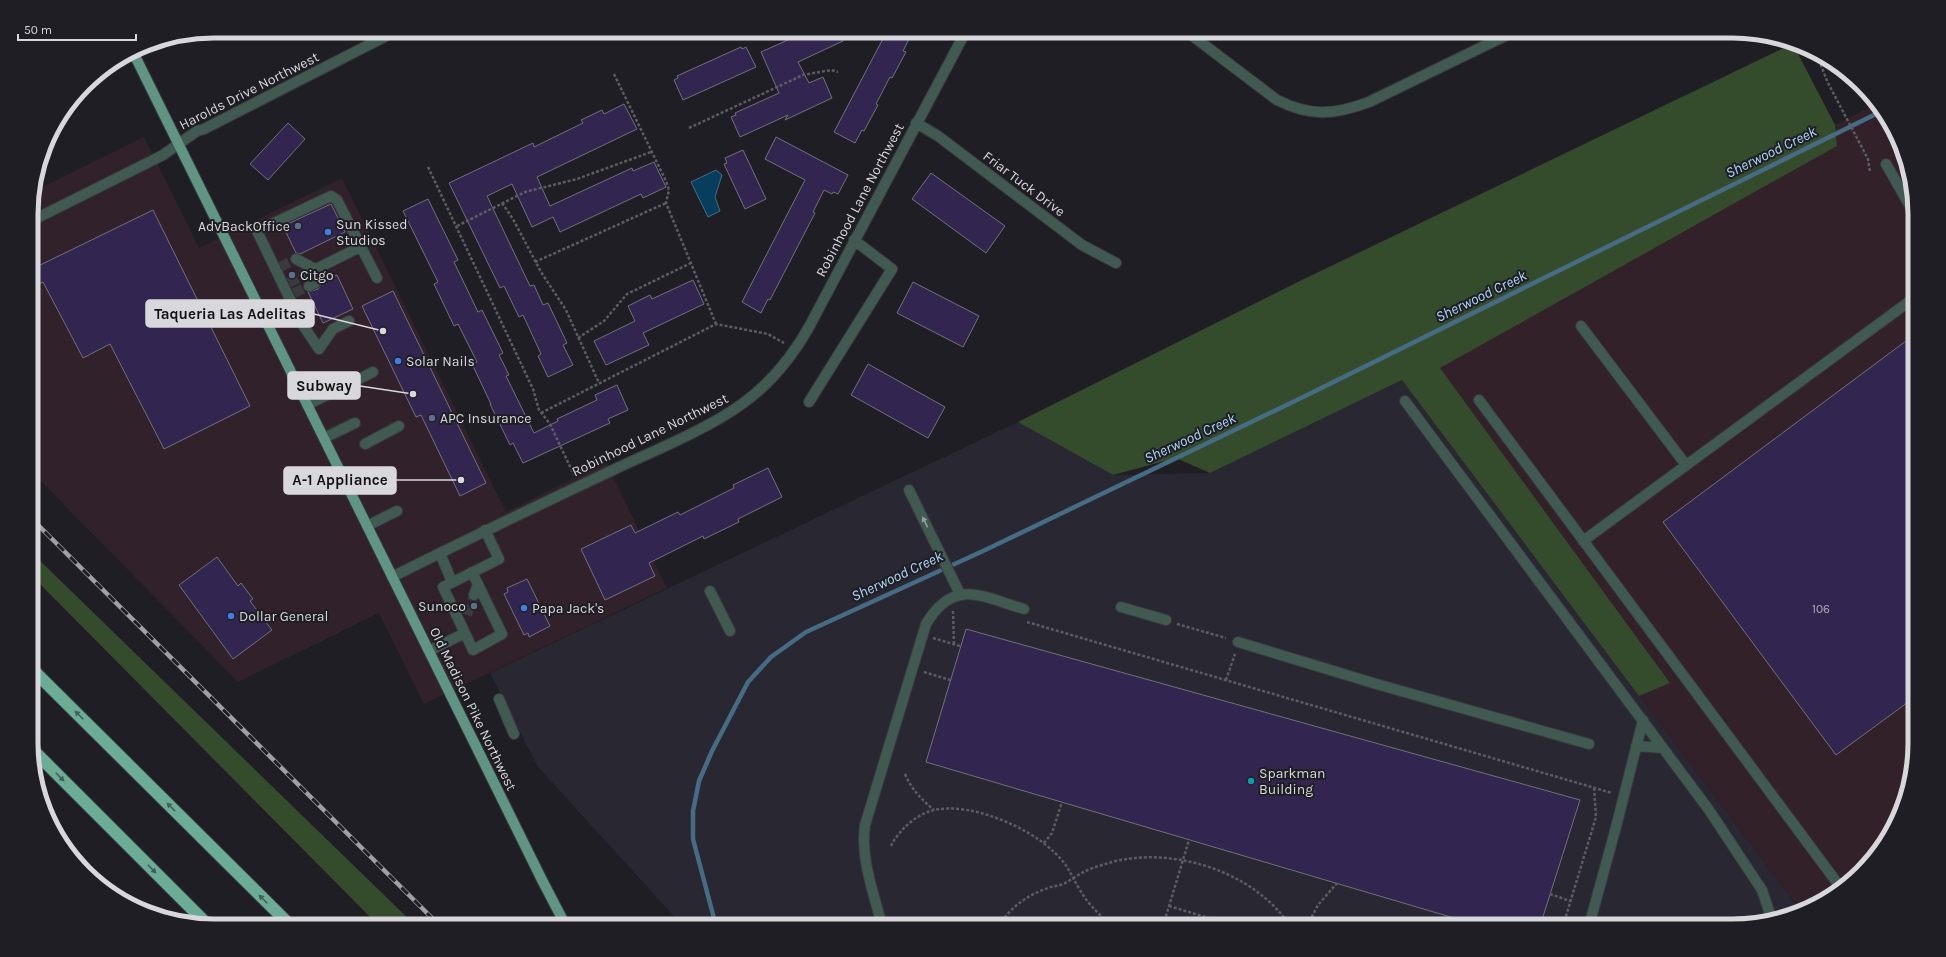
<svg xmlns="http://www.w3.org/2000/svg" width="1946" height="957" font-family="Karla,sans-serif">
<rect width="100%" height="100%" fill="#1f1e24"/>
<path fill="#31212b" d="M144 137 199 248 342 178 506 512 606 462 667 588 424 704 379 613 238 682 32 472 31 202 34 191Z"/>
<path fill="#322129" d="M1878 103 1901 144 1913 191 1915 743 1896 824 1870 863 1834 895 1801 911 1402 380 1439 368 1837 146 1835 125Z"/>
<path fill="#292731" d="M1402 380 1801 911 1791 916 1744 926H683L538 767 490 673 1018 422 1113 475 1210 473Z"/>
<path fill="#344b2c" d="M1790 45 1794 46 1835 125 1837 146 1440 368 1670 683 1639 696 1402 380 1210 473 1176 458 1113 475 1018 422 1302 280Z
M32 553 416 926H379L32 576Z"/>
<path fill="#083e5d" stroke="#466c83" d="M716 170 722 175 715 197 720 211 708 217 691 182Z"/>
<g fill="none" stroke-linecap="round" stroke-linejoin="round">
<path stroke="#466c83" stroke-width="4.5" d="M716 926 693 839V811L699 781 712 751 748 682 771 657 806 632 983 551 1295 401 1882 111"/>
</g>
<path fill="#322651" stroke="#727077" d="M808 31H839L843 41 798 62 809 83 823 77 832 98 785 120 788 115 740 137 731 117 736 115 735 113 779 93 761 52Z
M887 31H899L910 37 903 51 906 52 892 78 890 77 876 104 878 105 864 131 862 130 855 143 834 132Z
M741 47 742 49 746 47 756 67 683 100 674 80 678 78 677 76Z
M624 104 637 129 537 177 550 206 632 168 633 171 654 162 666 187 643 198 641 194 560 232 553 217 532 227 512 184 487 196 530 286 534 285 543 305 548 303 567 343 563 345 573 365 548 377 538 356 541 354 523 315 519 317 504 286 500 288 449 183 533 143 534 147 583 123 581 120 602 110 604 114Z
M288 123 305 139 268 180 250 164Z
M776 137 848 175 838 194 833 192 832 194 824 190 813 212 815 213 770 300 768 299 761 313 742 302 805 180 765 159Z
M743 150 766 199 745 209 724 164 727 163 725 158Z
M931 173 1005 226 986 253 912 199Z
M428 199 458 260 454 262 478 312 482 310 503 353 499 355 509 375 506 376 534 433 558 421 557 419 597 400 595 395 617 385 628 410 608 419 610 423 523 463 513 443 510 445 490 404H491L472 364 477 362 458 324 454 326 434 284 438 282 403 211Z
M331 204 345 232 300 254 296 253 283 226Z
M153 210 250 406 164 449 110 344 83 358 43 282 32 288V269Z
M337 275 353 309 323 323 308 292 318 289 322 282Z
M693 280 704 304 643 333 649 345 606 365 594 341 635 321 628 306 650 295 652 299Z
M913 282 979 316 963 347 897 313Z
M393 291 486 483 460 496 421 415 416 417 362 306Z
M1914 335 1915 697 1836 755 1663 522Z
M868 364 945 407 928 438 851 395Z
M768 468 782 497 738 519 739 522 704 539 703 536 649 563 655 576 605 600 581 549 631 525 635 533 678 512 680 515 734 488 733 485Z
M217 557 238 586 241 583 253 599 250 601 272 630 233 659 179 585Z
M527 579 550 626 529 637 528 633 524 635 504 594 508 592 507 588Z
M966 629 1580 800 1540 926H1481L926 762Z"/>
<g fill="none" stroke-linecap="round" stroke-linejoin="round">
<path stroke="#3b3a3f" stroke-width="10" stroke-dasharray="10 5" stroke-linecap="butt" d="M280 267 296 259
M289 283 304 275
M294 293 309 286
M467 615 474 595"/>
<g stroke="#39383e" stroke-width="12">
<path id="minor" d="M1186 31 1277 100C1311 117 1334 115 1369 102L1515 31
M916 123 938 136 1082 245 1116 263
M1886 164 1914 213
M31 221 163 155 197 131 204 129 396 31
M296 259 315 269V283L309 286
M304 275 360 247
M349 321 333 329 319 349 302 324 257 231 331 196 337 200 377 278
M1581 326 1686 465
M1479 400 1841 888
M1405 401 1709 810 1762 890 1772 920
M809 402 892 269 854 240
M307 405 373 372
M324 438 355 423
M365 444 399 426
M348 487 379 472
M909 490 960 594
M367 526 397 511
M1583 541 1914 298
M440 553 452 582
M472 572 502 634 473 650 443 587 499 559 485 530
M392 577C465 540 539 505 613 470 653 451 706 430 742 404 770 384 792 357 809 327L966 31
M710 591 730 631
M474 595 478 584
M1121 607 1166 620
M1238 642 1373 683 1589 744
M429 651 465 633
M499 699 514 734
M1636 746 1663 748
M882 926C874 893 860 859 865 825L926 624C954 577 982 597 1024 609
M1589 926 1616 827 1643 720"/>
</g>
<g stroke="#39383e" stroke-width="12">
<path id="major" d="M133 52 542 880 566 926"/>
</g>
<g stroke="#39383e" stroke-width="14">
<path id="highway" d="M32 669 291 926
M33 750 208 925"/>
</g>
<path stroke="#5d5c62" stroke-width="2.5" stroke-dasharray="3 2" stroke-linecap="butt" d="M1821 57 1818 58 1828 83 1868 159 1870 172
M614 74 666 181 669 190 666 203 716 324
M689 128 803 75 831 70 838 72
M428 167 533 389 539 410 550 424 574 475
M502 203 513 219 541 272 566 310 599 383
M457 226 525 192 577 179 651 152
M535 262 666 203
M578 338 604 321 627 294 691 263
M541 413 716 324 768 334 784 343
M953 611 954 645
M1027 622 1612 793
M1177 624 1226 638
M933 638 960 646
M924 672 950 680
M1226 680 1235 654
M905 774C912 790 921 799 934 810
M1044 843 1052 833 1062 802
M891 846C893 840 899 834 903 829 912 820 922 813 934 810 971 802 1029 827 1055 853 1069 866 1070 874 1080 890 1088 904 1100 916 1113 926
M1550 894 1570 901
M1169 906 1235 926
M999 926C1010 907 1028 895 1048 888 1053 886 1058 886 1063 884 1070 881 1077 875 1084 872 1093 867 1103 865 1112 862 1174 846 1255 872 1290 926
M1163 926 1189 840
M1307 926 1318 905 1337 883
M1365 926C1395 921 1426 917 1457 926
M1563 926 1596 817 1594 787"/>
<use href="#minor" stroke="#415a51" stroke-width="10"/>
<use href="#major" stroke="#5f9582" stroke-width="10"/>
<use href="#highway" stroke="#6aac95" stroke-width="12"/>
<g stroke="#a09fa3" stroke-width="4.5">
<path id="rail" d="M32 519 440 926"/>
</g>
<use href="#rail" stroke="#1f1e24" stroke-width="3" stroke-dasharray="9" stroke-linecap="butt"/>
</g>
<defs><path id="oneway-solid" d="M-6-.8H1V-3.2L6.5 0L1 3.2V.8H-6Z"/></defs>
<use fill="#949f9d" href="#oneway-solid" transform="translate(925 522) rotate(-116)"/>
<g fill="#415e57">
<use href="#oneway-solid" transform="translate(79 715) rotate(-135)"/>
<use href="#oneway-solid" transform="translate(60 777) rotate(45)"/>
<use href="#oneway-solid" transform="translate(171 807) rotate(-135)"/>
<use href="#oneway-solid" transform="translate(152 869) rotate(45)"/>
<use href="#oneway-solid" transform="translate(263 899) rotate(-135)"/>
</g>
<g fill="#5c6f8a" stroke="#1f1e24" stroke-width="1.5">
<circle cx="298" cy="226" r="4"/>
<circle cx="292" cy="275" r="4"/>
<circle cx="432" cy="418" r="4"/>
<circle cx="474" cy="606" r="4"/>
</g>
<g fill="#3f7fe0" stroke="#1f1e24" stroke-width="1.5">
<circle cx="328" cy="232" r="4"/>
<circle cx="398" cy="361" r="4"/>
<circle cx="524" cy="608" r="4"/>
<circle cx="231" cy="616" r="4"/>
</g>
<circle fill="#0f9aa8" stroke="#1f1e24" stroke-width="1.5" cx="1251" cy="781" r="4"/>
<g text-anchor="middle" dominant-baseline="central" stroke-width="4" stroke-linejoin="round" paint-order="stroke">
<g font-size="12" fill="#aeabb8">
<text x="1821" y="609">106</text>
</g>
<g font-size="14" fill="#d8d7db" stroke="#1f1e24">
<text transform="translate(249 91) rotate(-27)">Harolds Drive Northwest</text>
<text transform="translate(1024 184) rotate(37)">Friar Tuck Drive</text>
<text transform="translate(860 200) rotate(-62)">Robinhood Lane Northwest</text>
<text transform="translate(650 435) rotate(-26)">Robinhood Lane Northwest</text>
<text transform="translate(473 709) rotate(64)">Old Madison Pike Northwest</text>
</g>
<g font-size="14" fill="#d8d7db" stroke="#1f1e24" text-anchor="start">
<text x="336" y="224">Sun Kissed<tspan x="336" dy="16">Studios</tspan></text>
<text x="290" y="226" text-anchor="end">AdvBackOffice</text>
<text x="300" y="275">Citgo</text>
<text x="406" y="361">Solar Nails</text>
<text x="440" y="418">APC Insurance</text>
<text x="466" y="606" text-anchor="end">Sunoco</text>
<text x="532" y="608">Papa Jack's</text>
<text x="239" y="616">Dollar General</text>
<text x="1259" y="773">Sparkman<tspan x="1259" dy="16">Building</tspan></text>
</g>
<g font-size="15" font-style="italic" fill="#abd6f6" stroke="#1f1e24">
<text transform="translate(1771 152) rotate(-26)">Sherwood Creek</text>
<text transform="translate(1481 296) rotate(-26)">Sherwood Creek</text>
<text transform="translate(1190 438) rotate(-25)">Sherwood Creek</text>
<text transform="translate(897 576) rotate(-25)">Sherwood Creek</text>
</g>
</g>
<path d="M0 0H1946V957H0ZM214 38H1732A176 176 0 0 1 1908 214V743A176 176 0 0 1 1732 919H214A176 176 0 0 1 38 743V214A176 176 0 0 1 214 38Z" fill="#1f1e24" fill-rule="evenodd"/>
<path fill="none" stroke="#d8d7db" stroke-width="5" d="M214 38H1732A176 176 0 0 1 1908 214V743A176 176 0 0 1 1732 919H214A176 176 0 0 1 38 743V214A176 176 0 0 1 214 38Z"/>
<path fill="none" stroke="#d8d7db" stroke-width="1.5" d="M383 331L314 314M413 394L360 386M461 480L396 480"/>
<g fill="#d8d7db" stroke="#1f1e24" stroke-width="1.5">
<circle cx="383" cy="331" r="4"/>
<circle cx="413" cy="394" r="4"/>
<circle cx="461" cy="480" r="4"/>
</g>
<g fill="#d8d7db" stroke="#d8d7db" stroke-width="1.5">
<rect x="146" y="300" width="168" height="27" rx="4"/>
<rect x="288" y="372" width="72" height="27" rx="4"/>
<rect x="284" y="467" width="112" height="27" rx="4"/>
</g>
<g font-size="15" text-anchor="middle" font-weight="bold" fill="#111">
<text x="230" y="319">Taqueria Las Adelitas</text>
<text x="324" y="391">Subway</text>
<text x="340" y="485">A-1 Appliance</text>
</g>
<path d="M18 34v6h118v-6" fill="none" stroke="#d8d7db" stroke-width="2"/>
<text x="24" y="34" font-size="12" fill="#d8d7db" stroke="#1f1e24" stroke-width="3" paint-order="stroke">50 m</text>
</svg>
